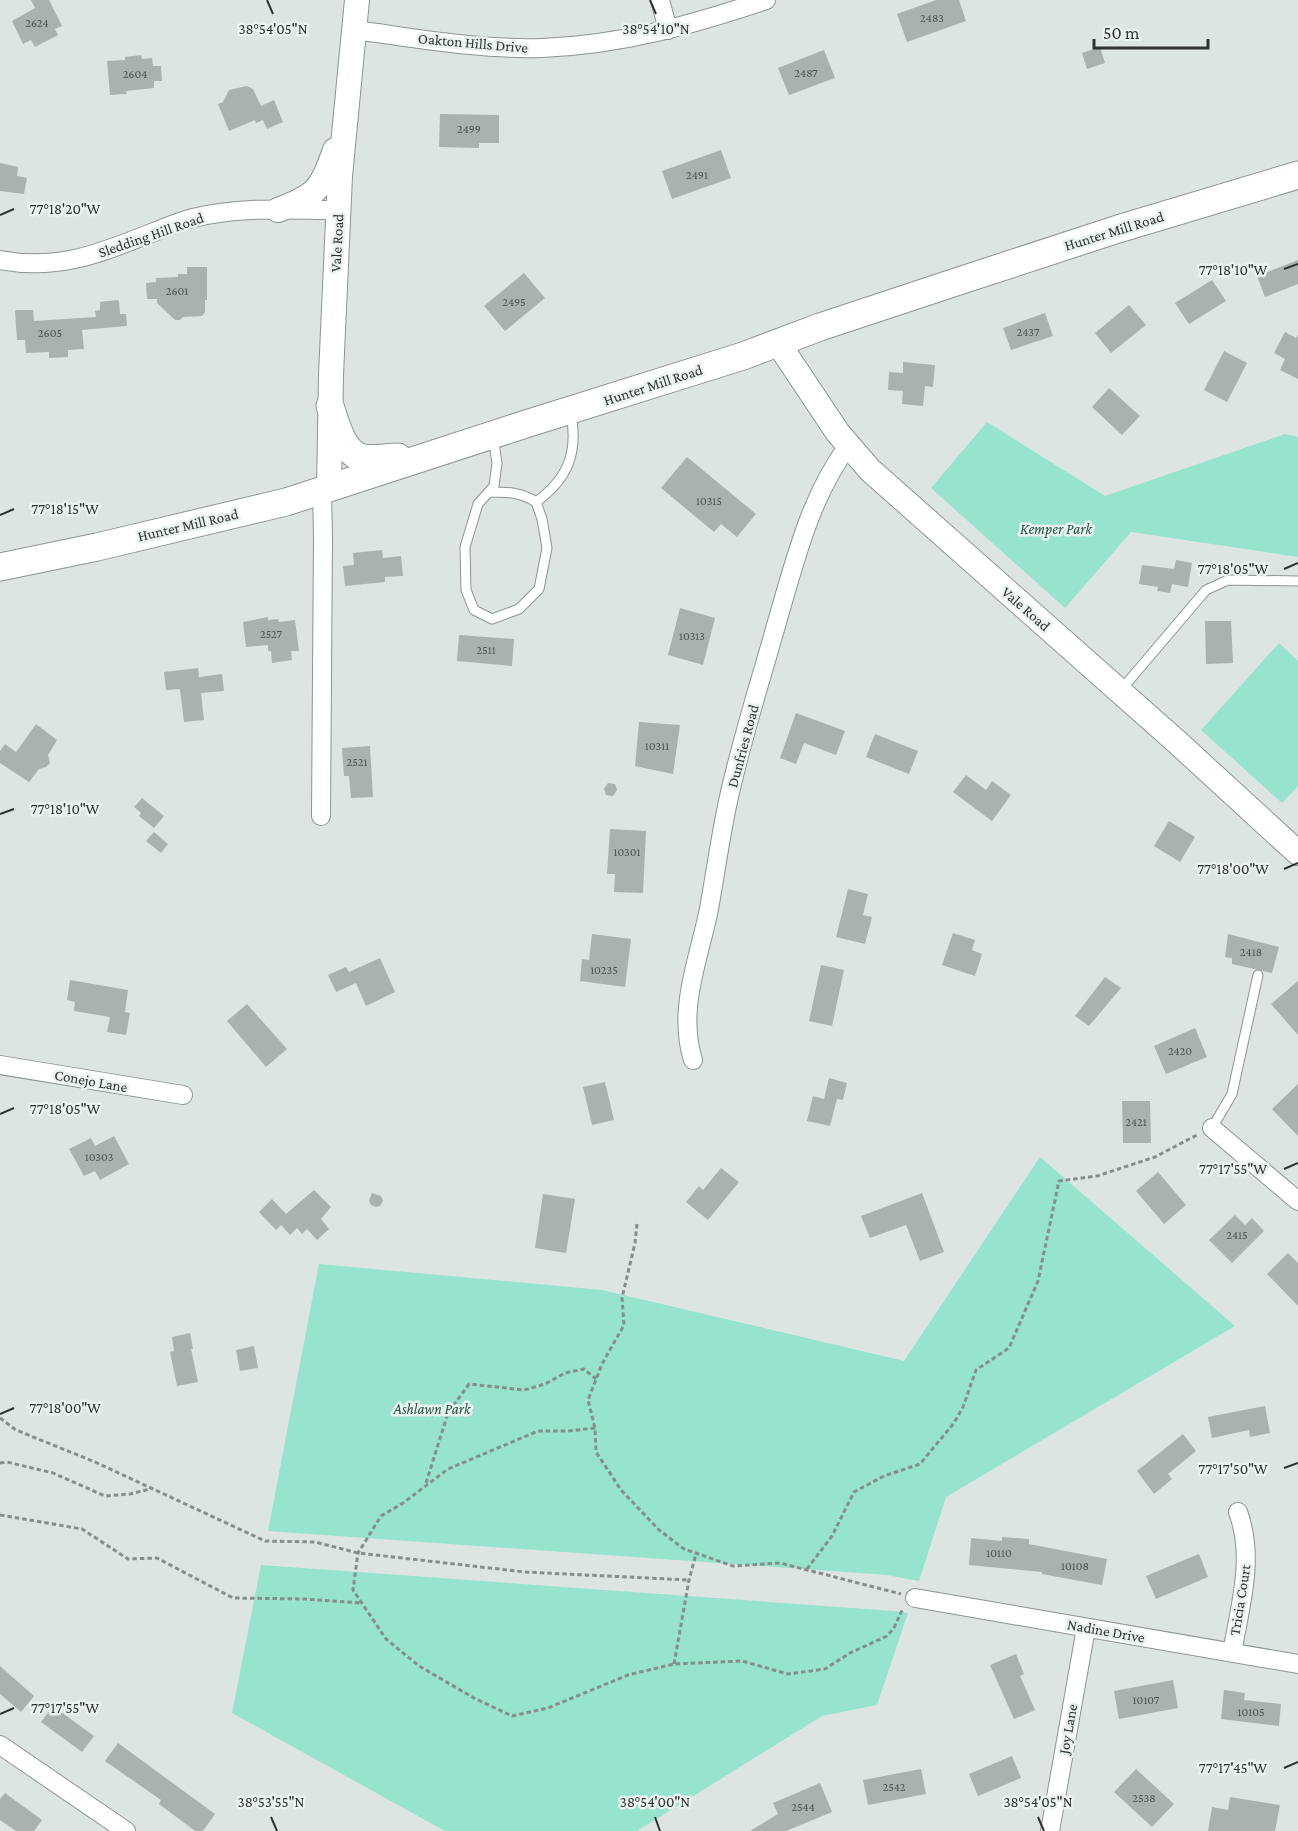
<svg xmlns="http://www.w3.org/2000/svg" width="1298" height="1831" font-family="'Crimson Pro',serif">
<rect width="100%" height="100%" fill="#dce5e2"/>
<path fill="#96e4ce" d="M987 422 1105 496 1285 434 1298 437V557L1131 532 1065 608 931 488Z
M1279 643 1298 661V786L1282 803 1201 730Z
M1040 1157 1235 1326 946 1497 919 1581 887 1575 268 1531 319 1264 602 1290 904 1361Z
M261 1565 894 1611 908 1613 877 1705 822 1716 637 1831H445L232 1713Z"/>
<path fill="#aab2af" d="M31 0H49L62 26 55 29 58 35 35 47 31 40 23 44 12 21 35 8Z
M936 0H959L966 21 907 42 897 14Z
M1100 47 1105 63 1087 69 1082 53Z
M824 50 835 78 789 95 778 68Z
M141 55 142 59 152 58 153 66H161L162 81H154V88L126 91 127 94 110 95 107 61 125 60V57Z
M247 86 253 89 261 106 274 100 283 122 267 129 263 120 256 123 255 120 229 131 218 104 223 102 229 90Z
M440 114 499 115V143H479V148L439 147Z
M721 150 731 178 672 199 662 171Z
M0 163 18 167 17 176 27 178 24 194 0 191Z
M1298 260V284L1265 297 1257 276Z
M187 267H207V300H205V312L202 316 183 317 180 320H175L157 303V299H147L146 283 156 282V278L178 277V274H187Z
M524 273 545 298 505 331 484 306Z
M1212 280 1226 301 1189 324 1175 303Z
M117 300 119 301 120 314H126L127 326 82 330 84 349 68 350V357L49 358V352L26 353 25 340H17L15 311 17 310H33L34 321 96 317 95 311 100 310V302Z
M1129 305 1146 325 1111 353 1095 333Z
M1045 313 1053 336 1011 350 1003 328Z
M1285 332 1296 338 1298 335V379L1280 370 1285 359 1274 353Z
M1224 351 1247 363 1227 402 1204 390Z
M903 362 935 365 933 387 925 386 923 406 902 404 903 391 888 390 889 372 903 373Z
M1109 388 1140 416 1122 435 1092 407Z
M687 457 756 514 737 537 721 524 714 532 661 488Z
M382 550 383 558 401 556 403 576 385 577V582L345 586 343 566 354 565 353 553Z
M1176 560 1192 563 1188 587 1172 584 1170 593 1157 591 1158 587 1139 584 1142 565 1174 569Z
M680 608 715 618 703 665 668 655Z
M268 617V620L278 619 279 622 295 620 299 651H291L292 660 272 663 271 651H268V645L246 647 243 622Z
M1205 621H1231L1233 663 1206 664Z
M459 635 514 639 512 666 457 661Z
M198 668 199 677 222 674 224 691 201 693 204 720 184 722 180 689 166 690 164 672Z
M796 713 845 731 836 755 804 743 796 764 780 758Z
M639 722 680 725 673 774 635 766Z
M36 724 57 740 48 755 50 763 46 767 39 769 29 782 0 763V751L5 744 16 752Z
M875 734 918 751 909 774 866 757Z
M370 746 373 797 351 798 349 776H344L342 748Z
M966 775 986 790 992 781 1011 795 992 821 953 792Z
M608 783 615 784 617 790 613 796 606 795 604 789Z
M142 798 164 816 154 828 139 816 141 813 134 807Z
M1169 821 1195 837 1180 862 1154 846Z
M610 829 646 831 643 893 614 892 615 874H607Z
M154 832 168 844 161 853 146 841Z
M848 889 868 894 863 915 872 917 865 944 836 937Z
M953 933 975 940 972 950 982 954 975 976 942 965Z
M592 934 631 939 625 987 580 981 582 959 589 960Z
M1228 934 1279 947 1272 973 1232 964V958L1225 957Z
M380 958 395 992 366 1006 356 983 336 992 328 975 346 967 349 972Z
M821 965 844 970 832 1026 809 1021Z
M1105 977 1121 988 1089 1026 1075 1016Z
M70 980 128 990 125 1012 130 1013 126 1035 107 1032 110 1017 74 1011 75 1002 67 1000Z
M1298 981V1035L1271 1004Z
M247 1004 287 1049 266 1067 227 1021Z
M1195 1028 1207 1057 1166 1074 1154 1046Z
M829 1078 847 1083 843 1100 837 1099 830 1126 807 1121 813 1096 824 1099Z
M605 1082 614 1120 592 1125 583 1087Z
M1298 1084V1136L1272 1109Z
M1122 1101H1150L1151 1143H1123Z
M114 1136 129 1164 100 1180 95 1171 84 1176 69 1149 91 1138 95 1146Z
M721 1168 739 1182 708 1220 686 1202 699 1186 703 1190Z
M1158 1172 1186 1205 1164 1224 1136 1191Z
M314 1190 331 1207 321 1219 329 1229 317 1240 307 1229 302 1234 297 1228 290 1235 281 1225 276 1230 259 1212 272 1199 286 1214Z
M372 1193 381 1196 383 1201 380 1206 376 1207 371 1205 369 1201Z
M922 1193 944 1252 920 1261 906 1225 870 1238 861 1216Z
M543 1194 575 1199 566 1253 535 1248Z
M1235 1215 1245 1225 1252 1218 1264 1231 1232 1263 1209 1240Z
M1288 1253 1298 1263V1306L1267 1274Z
M190 1333 193 1349H191L198 1382 177 1386 170 1352 174 1351 172 1337Z
M254 1346 258 1368 240 1371 236 1350Z
M1265 1406 1270 1433 1250 1437 1249 1430 1212 1438 1208 1417Z
M1183 1434 1196 1451 1168 1474 1172 1479 1154 1494 1137 1471Z
M1002 1537 1029 1539V1544L1107 1559 1102 1585 1042 1574V1572L969 1565 971 1538 1002 1541Z
M1199 1554 1208 1577 1156 1599 1146 1576Z
M1016 1654 1024 1674 1020 1676 1035 1710 1014 1719 990 1665Z
M0 1666 34 1696 21 1712 0 1694Z
M1173 1680 1178 1708 1119 1719 1114 1691Z
M1224 1690 1245 1693 1244 1700 1281 1704 1279 1726 1221 1719Z
M53 1706 94 1736 82 1752 41 1722Z
M118 1743 215 1814 203 1831H195L159 1804 161 1800 105 1761Z
M1012 1756 1021 1778 978 1796 969 1774Z
M921 1769 926 1794 868 1805 863 1780Z
M1136 1769 1174 1804 1152 1827 1114 1792Z
M820 1783 832 1812 786 1831H750L778 1814 773 1803Z
M5 1793 42 1820 34 1831H16L0 1820V1799Z
M1230 1797 1280 1805 1275 1831H1208L1212 1807 1228 1810Z"/>
<g fill="none" stroke-linecap="round" stroke-linejoin="round">
<g stroke="#8d9492" stroke-width="11">
<path id="lane" d="M493 436 497 463 494 486 478 504 465 547 466 590 474 610 492 619 519 609 539 589 547 548 542 519 536 502C569 478 578 452 571 413
M489 492C507 492 521 492 536 502
M1121 690 1206 590 1228 580 1298 581
M1212 1128 1232 1094 1258 975"/>
</g>
<g stroke="#8d9492" stroke-width="20">
<path id="street" d="M660 0 668 30
M355 30C416 38 480 50 542 48 621 45 691 25 766 0
M0 260C60 271 100 253 154 232 167 227 180 221 193 218 240 206 291 210 339 210
M321 816 323 537 322 490
M693 1060C677 1009 699 959 709 909 715 875 720 840 727 806 740 744 760 683 777 622 795 561 810 497 848 446
M0 1065 183 1095
M1212 1128 1298 1201
M915 1598 1298 1664
M1232 1653C1240 1606 1255 1558 1238 1512
M0 1745 126 1831
M1050 1831 1086 1628"/>
</g>
<g stroke="#8d9492" stroke-width="26">
<path id="secondary" d="M278 210C318 195 321 189 335 150
M778 343 838 433 870 470 1177 742 1298 853
M329 488 331 375 340 176 357 0"/>
</g>
<g stroke="#8d9492" stroke-width="29">
<path id="primary" d="M330 406C336 423 342 453 363 458 374 460 387 457 398 457
M0 567 97 547 286 502 529 423 743 356 820 327 962 280 1118 229 1298 175"/>
</g>
<path stroke="#878d8b" stroke-width="3" stroke-dasharray="4.5 3" stroke-linecap="butt" d="M637 1224 635 1243 622 1298 624 1325 602 1364 588 1400 595 1428 596 1452 621 1490 659 1530 684 1549 733 1566 780 1563 901 1594
M0 1418 16 1430 95 1462 265 1541 315 1542 358 1553 525 1572 689 1580
M595 1428 569 1431H538L448 1469 403 1503 381 1516 358 1553 353 1590 386 1639 419 1666 474 1698 512 1716 548 1708 628 1675 674 1664 742 1661 788 1674 825 1669 850 1653 887 1636 894 1628 903 1608
M0 1463 7 1462 53 1473 105 1496 130 1494 150 1489
M426 1483 448 1413 469 1384 524 1390 545 1384 565 1373 584 1369 596 1379
M0 1515 82 1529 128 1559 157 1558 233 1598 305 1599 361 1603
M807 1569 832 1536 854 1492 884 1476 920 1464 954 1423 963 1407 976 1370 1009 1348 1038 1281 1059 1181 1097 1176 1155 1157 1197 1135
M674 1664 689 1580 696 1554"/>
<use href="#lane" stroke="#fff" stroke-width="9"/>
<use href="#street" stroke="#fff" stroke-width="18"/>
<use href="#secondary" stroke="#fff" stroke-width="24"/>
<use href="#primary" stroke="#fff" stroke-width="27"/>
</g>
<path fill="none" stroke="#2f3231" stroke-width="2" d="M267 0 273 14M650 0 656 14M0 215 14 209M1284 269 1298 264M0 515 14 509M1284 569 1298 563M0 814 14 809M1284 869 1298 863M0 1114 14 1108M1284 1169 1298 1163M0 1414 14 1408M1284 1468 1298 1463M0 1714 14 1708M1284 1768 1298 1762M271 1817 277 1831M655 1817 660 1831M1038 1817 1044 1831"/>
<g text-anchor="middle" dominant-baseline="central" stroke-width="5" stroke-linejoin="round" paint-order="stroke">
<g font-size="12" fill="#4e5250">
<text x="932" y="18">2483</text>
<text x="37" y="23">2624</text>
<text x="806" y="73">2487</text>
<text x="135" y="74">2604</text>
<text x="469" y="129">2499</text>
<text x="697" y="175">2491</text>
<text x="177" y="291">2601</text>
<text x="514" y="302">2495</text>
<text x="1028" y="332">2437</text>
<text x="50" y="333">2605</text>
<text x="709" y="501">10315</text>
<text x="271" y="634">2527</text>
<text x="692" y="636">10313</text>
<text x="486" y="650">2511</text>
<text x="657" y="746">10311</text>
<text x="357" y="762">2521</text>
<text x="627" y="852">10301</text>
<text x="1251" y="952">2418</text>
<text x="604" y="970">10235</text>
<text x="1180" y="1051">2420</text>
<text x="1136" y="1122">2421</text>
<text x="99" y="1157">10303</text>
<text x="1237" y="1235">2415</text>
<text x="999" y="1553">10110</text>
<text x="1075" y="1566">10108</text>
<text x="1146" y="1700">10107</text>
<text x="1251" y="1712">10105</text>
<text x="894" y="1787">2542</text>
<text x="1144" y="1798">2538</text>
<text x="803" y="1807">2544</text>
</g>
<g font-size="15" fill="#2f3231" stroke="#e9f2ef">
<text transform="translate(473 43) rotate(5)">Oakton Hills Drive</text>
<text transform="translate(1114 231) rotate(-17)">Hunter Mill Road</text>
<text transform="translate(151 235) rotate(-19)">Sledding Hill Road</text>
<text transform="translate(337 243) rotate(-87)">Vale Road</text>
<text transform="translate(653 385) rotate(-18)">Hunter Mill Road</text>
<text transform="translate(188 525) rotate(-13)">Hunter Mill Road</text>
<text transform="translate(1026 609) rotate(41)">Vale Road</text>
<text transform="translate(743 746) rotate(-75)">Dunfries Road</text>
<text transform="translate(91 1081) rotate(10)">Conejo Lane</text>
<text transform="translate(1240 1600) rotate(-81)">Tricia Court</text>
<text transform="translate(1106 1631) rotate(10)">Nadine Drive</text>
<text transform="translate(1068 1729) rotate(-80)">Joy Lane</text>
</g>
<g font-size="15" font-style="italic" fill="#275448" stroke="#e9f2ef">
<text x="1056" y="529">Kemper Park</text>
<text x="432" y="1409">Ashlawn Park</text>
</g>
</g>
<g font-size="15" text-anchor="middle" fill="#2f3231" stroke="#e9f2ef" stroke-width="5" stroke-linejoin="round" paint-order="stroke">
<text x="273" y="34">38°54'05"N</text>
<text x="656" y="34">38°54'10"N</text>
<text x="65" y="214">77°18'20"W</text>
<text x="1233" y="275">77°18'10"W</text>
<text x="65" y="514">77°18'15"W</text>
<text x="1233" y="574">77°18'05"W</text>
<text x="65" y="814">77°18'10"W</text>
<text x="1233" y="874">77°18'00"W</text>
<text x="65" y="1114">77°18'05"W</text>
<text x="1233" y="1174">77°17'55"W</text>
<text x="65" y="1413">77°18'00"W</text>
<text x="1233" y="1474">77°17'50"W</text>
<text x="65" y="1713">77°17'55"W</text>
<text x="1233" y="1773">77°17'45"W</text>
<text x="271" y="1807">38°53'55"N</text>
<text x="655" y="1807">38°54'00"N</text>
<text x="1038" y="1807">38°54'05"N</text>
</g>
<path d="M1094 39v9h114v-9" fill="none" stroke="#2f3231" stroke-width="3"/>
<text x="1103" y="39" font-size="18" fill="#2f3231" stroke="#e9f2ef" stroke-width="4.5" paint-order="stroke">50 m</text>
</svg>
